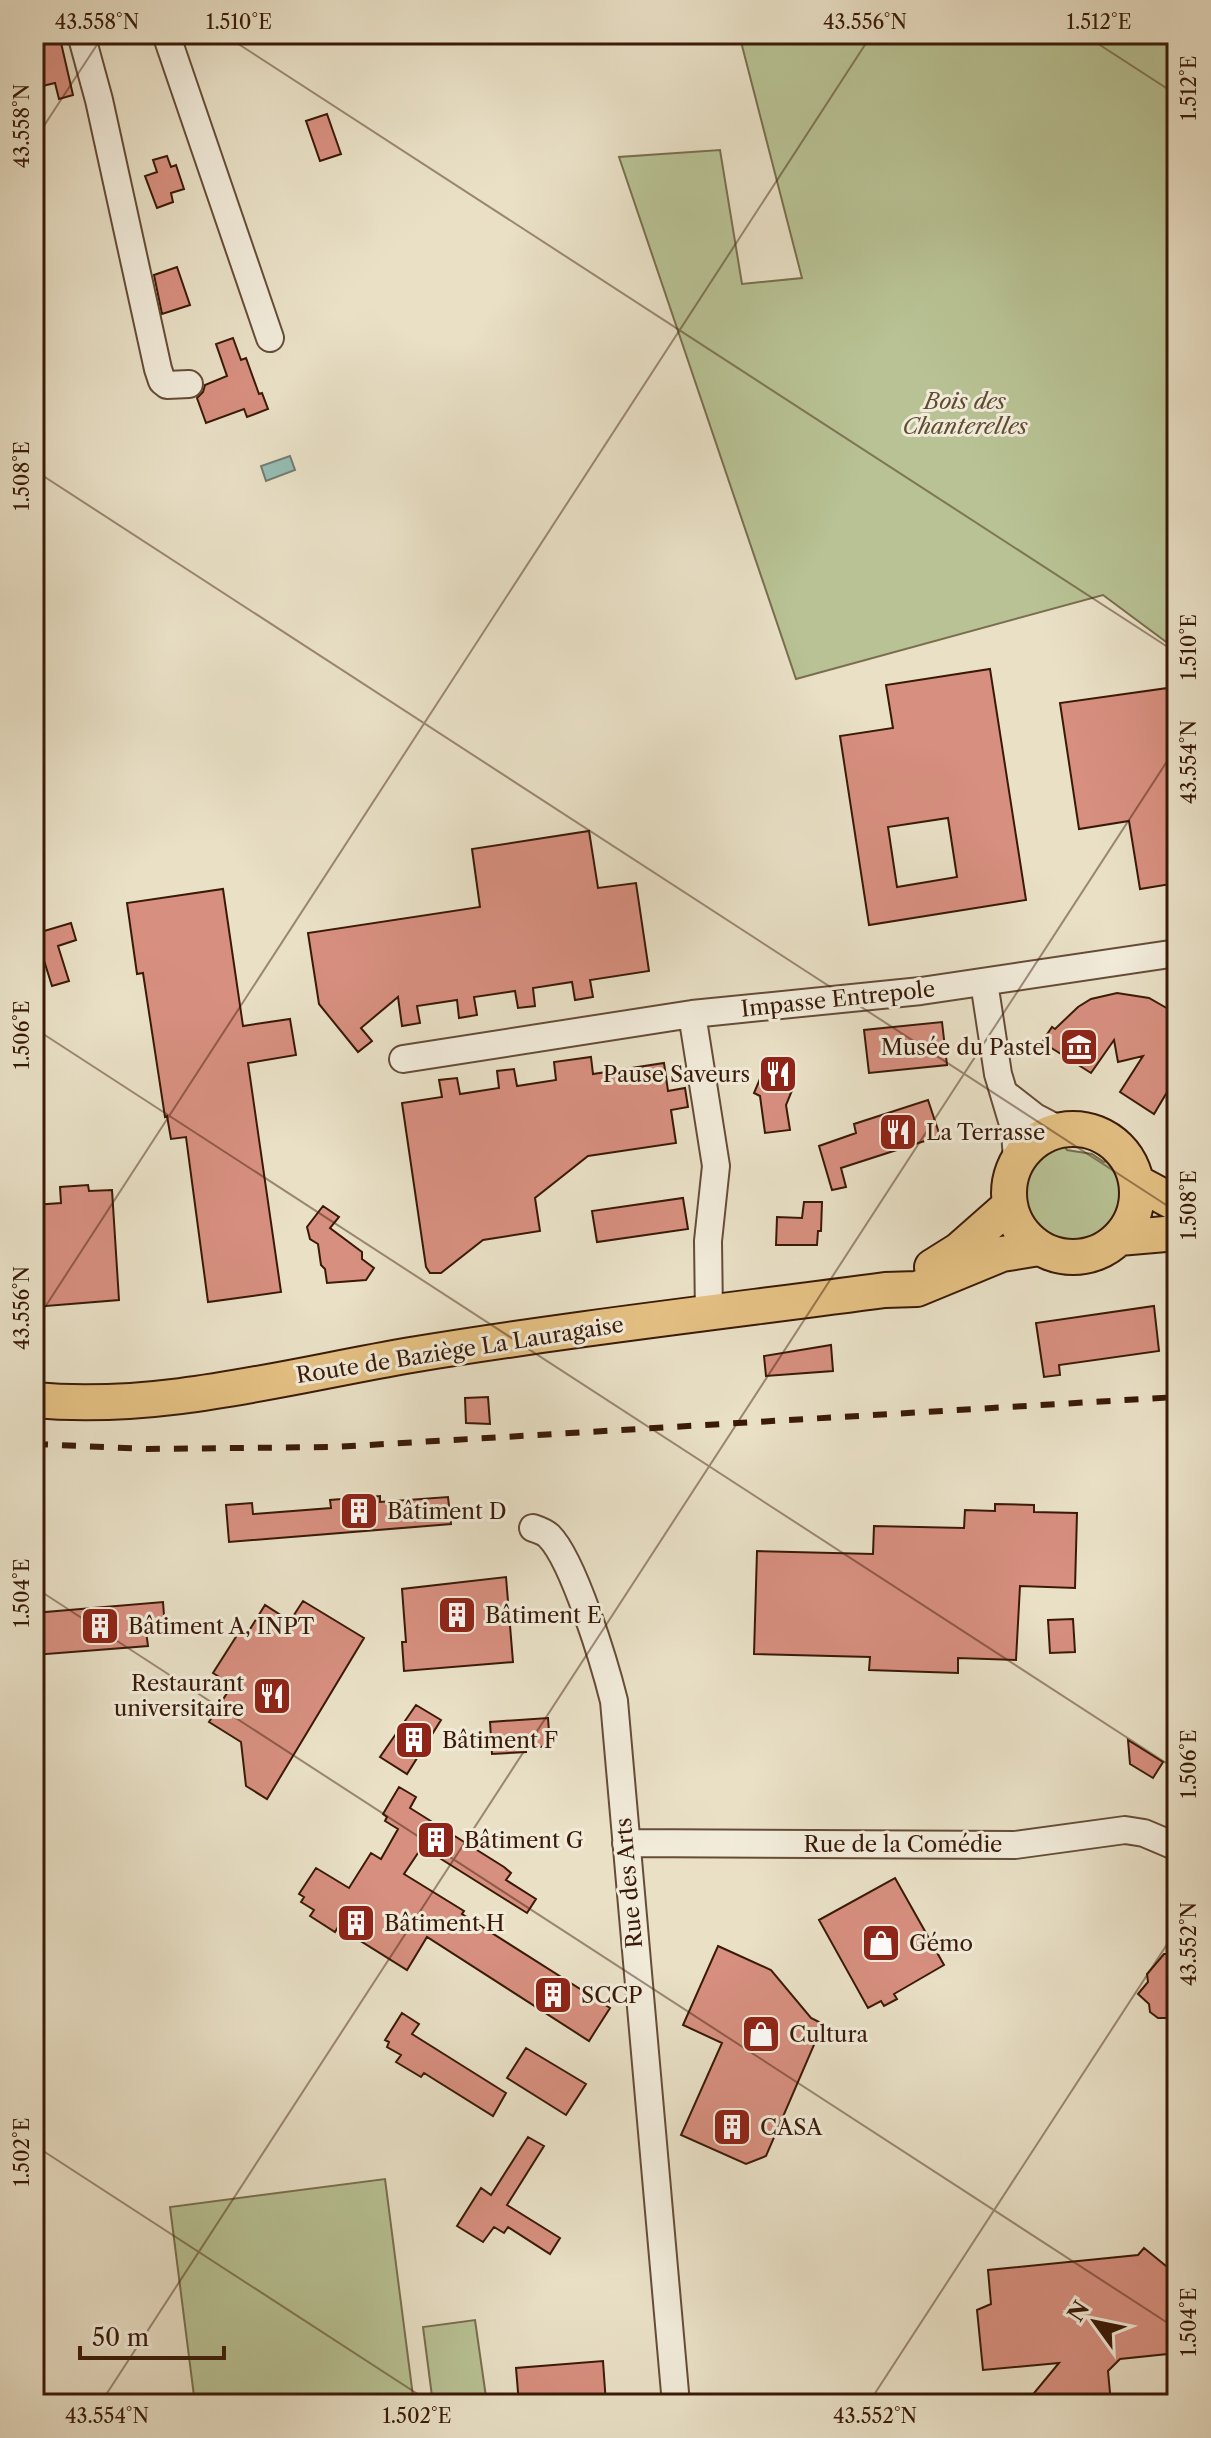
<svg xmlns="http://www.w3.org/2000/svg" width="1211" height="2438" font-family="'Libre Caslon Text',serif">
<rect width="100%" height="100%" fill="#e9e0c6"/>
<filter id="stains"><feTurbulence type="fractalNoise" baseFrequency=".0025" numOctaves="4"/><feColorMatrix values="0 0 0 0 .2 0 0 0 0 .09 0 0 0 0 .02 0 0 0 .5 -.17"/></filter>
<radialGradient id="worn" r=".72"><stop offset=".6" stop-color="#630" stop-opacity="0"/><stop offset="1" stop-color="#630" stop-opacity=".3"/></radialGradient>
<path fill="#b8c294" stroke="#796e4e" stroke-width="2" d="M739 34H1177V650L1103 595 796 679 619 157 720 150 742 284 802 278Z
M1062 1142 1067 1150 1092 1154 1104 1162 1112 1157C1158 1227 1065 1277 1030 1220 1023 1209 1021 1197 1023 1185 1026 1163 1042 1148 1062 1142Z
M385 2179 414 2404H195L170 2207Z
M475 2320 487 2404H433L423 2327Z"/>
<path fill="#97bdb5" stroke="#727c6f" stroke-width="2" d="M290 456 295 470 266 481 261 466Z"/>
<path fill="#d78f7f" stroke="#3a1a07" stroke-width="2" fill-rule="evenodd" d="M34 34H59L73 95 59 99 55 83 34 88Z
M327 114 341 154 320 161 306 121Z
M167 156 171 167 176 165 184 189 171 193 173 202 157 208 145 176 157 172 153 160Z
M177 267 190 305 162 314 154 275Z
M233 338 241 360 246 358 259 394 262 393 268 409 247 417 244 409 206 423 197 398 203 392 205 385 227 376 216 344Z
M990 669 1026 900 869 925 840 736 893 728 886 685ZM948 818 957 877 897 887 888 827Z
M1175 687 1177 702V883L1140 889 1129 821 1079 829 1060 703Z
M589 831 598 888 636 883 649 971 590 980 593 997 575 1000 572 982 533 988 535 1006 518 1008 515 991 474 997 477 1015 459 1018 457 1000 417 1006 420 1023 402 1026 398 997 361 1028 372 1041 358 1052 319 1004 308 933 480 907 472 849Z
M223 889 243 1026 290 1019 296 1055 248 1063 281 1292 208 1302 186 1137 171 1139 167 1116 165 1117 143 973 137 974 127 903Z
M71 923 76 940 58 946 69 981 52 986 41 951 34 953V934Z
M1117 993 1149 998 1177 1014V1101L1166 1094 1154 1114 1120 1092 1143 1056 1118 1062 1114 1040 1091 1073 1042 1042 1052 1027 1055 1029 1078 1007 1091 999Z
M942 1022 947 1065 869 1073 864 1030Z
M591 1057 593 1074 664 1063 668 1091 685 1088 688 1107 671 1110 676 1143 588 1156 535 1198 540 1231 483 1240 441 1273H430L426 1267 402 1103 442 1097 439 1080 457 1078 460 1094 499 1088 497 1071 514 1069 517 1086 556 1080 554 1062Z
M762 1074 793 1088 786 1105 790 1130 765 1133 760 1096 754 1093Z
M928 1100 940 1136 841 1168 846 1187 832 1190 819 1146 856 1133 854 1124Z
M88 1185 89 1191 112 1190 119 1300 34 1307V1205L61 1203 60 1187Z
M683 1198 688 1229 597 1242 592 1211Z
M804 1202H822L821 1231H818L817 1245H776L777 1217 802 1218Z
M323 1206 339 1217 330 1228 362 1252V1259L374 1268 366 1280 327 1283 325 1269 321 1265 318 1244 310 1239 307 1227Z
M1154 1306 1159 1351 1059 1365 1060 1375 1044 1377 1036 1323Z
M831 1345 833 1371 766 1376 764 1356Z
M488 1397 490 1424 466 1423 465 1398Z
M380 1496V1502L448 1497 451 1524 229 1542 226 1505 252 1503 253 1514 331 1508 330 1500Z
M995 1504 1034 1505V1512L1077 1513 1075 1588 1020 1586 1016 1660 958 1658V1673L869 1670 870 1657 754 1654 757 1551 873 1554 874 1526 964 1528 965 1510 995 1511Z
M506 1577 513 1662 404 1671 402 1642H406L402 1589Z
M303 1601 364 1638 267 1799 246 1786 241 1742 209 1722 232 1685 213 1673 241 1629 247 1634 265 1605 290 1621Z
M163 1602 165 1629 146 1631 148 1646 34 1655V1613Z
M1073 1619 1075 1652 1050 1653 1048 1620Z
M416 1705 441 1720 407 1774 380 1757Z
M548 1718 550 1746 526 1748V1752L492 1754 490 1722Z
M1128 1740 1163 1762 1153 1778 1130 1764Z
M399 1787 416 1797 410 1808 504 1867 511 1873 506 1880 536 1899 527 1913 422 1847 404 1874 464 1911 462 1914 610 2008 589 2041 427 1937 407 1970 338 1927 335 1932 310 1916 314 1910 301 1902 304 1897 299 1894 316 1868 349 1888 371 1853 381 1859 398 1829 385 1821 387 1817 383 1814Z
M895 1878 944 1965 894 1994 897 1999 884 2006 881 2001 868 2008 819 1920Z
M718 1946 771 1970 811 2018 823 2024 766 2156 746 2164 681 2135 722 2043 683 2025Z
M1164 1954H1172L1177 1958V2018H1158L1150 2012 1149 2004 1138 1994 1148 1982 1147 1974Z
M402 2013 419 2024 412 2034 506 2093 493 2116 424 2073 421 2077 396 2062 401 2055 387 2047 389 2042 385 2040Z
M526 2048 586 2084 566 2115 507 2078Z
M528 2137 544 2146 507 2205 560 2238 550 2254 508 2227 504 2233 494 2227 483 2242 457 2226 481 2188 491 2195Z
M1144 2248 1177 2275V2353L1120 2359 1108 2371 1111 2404H1025L1059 2363 983 2370 977 2310 991 2304 988 2270 1138 2255Z
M603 2361 606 2404H519L516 2368Z"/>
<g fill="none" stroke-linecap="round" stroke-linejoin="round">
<g stroke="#664c37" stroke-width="30">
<path id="minor" d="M81 34 99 100 158 369 162 381 167 385 189 384
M166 34 270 338
M984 982 998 1074 1015 1131 1017 1160
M692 1014 716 1166 708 1241 709 1314
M403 1059 692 1014 921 991 1177 953
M1004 1093 1035 1117 1060 1130
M533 1528C539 1530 545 1532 549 1536 574 1561 605 1665 614 1701L676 2404
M626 1843 1015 1845 1125 1830 1144 1833 1177 1847"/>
</g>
<g stroke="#3a1a07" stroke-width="38">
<path id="major" d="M1009 1193a64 64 0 1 1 128 0a64 64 0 1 1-128 0Z
M1136 1182 1177 1204
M1119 1238 1177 1233
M932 1267 959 1250 1010 1205
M34 1400C159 1412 288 1376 411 1355 569 1329 727 1311 885 1290L917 1289 1002 1254 1039 1248"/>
</g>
<use href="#minor" stroke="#f1ebda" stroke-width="26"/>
<use href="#major" stroke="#e4c083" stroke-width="34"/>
<path stroke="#3a1a07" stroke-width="6" stroke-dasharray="14 14" stroke-linecap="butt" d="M34 1444 147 1449 335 1447 1177 1397"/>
</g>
<path fill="none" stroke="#3a1a07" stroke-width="2" stroke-opacity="0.45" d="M223 34 1177 653M1083 34 1177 95M34 141 104 34M34 470 1177 1212M34 1028 1177 1770M34 1324 872 34M34 1587 1177 2329M34 2145 433 2404M100 2404 1177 746M868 2404 1177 1929"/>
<defs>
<g id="museum-square" transform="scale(2)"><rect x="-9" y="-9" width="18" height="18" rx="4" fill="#8f2418" stroke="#f1ebda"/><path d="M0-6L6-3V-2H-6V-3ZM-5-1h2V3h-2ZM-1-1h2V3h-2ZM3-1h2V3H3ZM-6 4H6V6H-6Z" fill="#fff"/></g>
<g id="restaurant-square" transform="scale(2)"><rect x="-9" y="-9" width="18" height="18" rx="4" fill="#8f2418" stroke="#f1ebda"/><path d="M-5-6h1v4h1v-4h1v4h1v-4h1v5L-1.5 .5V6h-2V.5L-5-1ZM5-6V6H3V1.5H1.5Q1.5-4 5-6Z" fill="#fff"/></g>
<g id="building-square" transform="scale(2)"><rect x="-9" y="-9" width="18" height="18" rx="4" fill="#8f2418" stroke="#f1ebda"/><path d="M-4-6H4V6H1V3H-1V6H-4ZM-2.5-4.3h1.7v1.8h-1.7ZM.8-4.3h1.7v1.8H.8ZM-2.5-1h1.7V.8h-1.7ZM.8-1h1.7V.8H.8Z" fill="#fff"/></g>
<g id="shop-square" transform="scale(2)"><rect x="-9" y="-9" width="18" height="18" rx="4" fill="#8f2418" stroke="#f1ebda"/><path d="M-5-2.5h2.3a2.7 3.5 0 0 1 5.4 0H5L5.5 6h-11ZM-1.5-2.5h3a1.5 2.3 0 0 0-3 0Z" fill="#fff"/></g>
</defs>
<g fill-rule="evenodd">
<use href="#museum-square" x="1079" y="1047"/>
<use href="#restaurant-square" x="778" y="1074"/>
<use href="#restaurant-square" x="898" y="1132"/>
<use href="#building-square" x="359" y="1511"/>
<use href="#building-square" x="457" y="1615"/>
<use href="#building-square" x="100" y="1626"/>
<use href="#restaurant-square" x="272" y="1696"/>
<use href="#building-square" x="414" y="1740"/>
<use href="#building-square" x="436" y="1840"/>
<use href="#building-square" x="356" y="1923"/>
<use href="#shop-square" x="881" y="1943"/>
<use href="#building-square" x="553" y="1995"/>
<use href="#shop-square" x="761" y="2034"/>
<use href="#building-square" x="732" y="2127"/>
</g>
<g text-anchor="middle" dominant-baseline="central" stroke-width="6" stroke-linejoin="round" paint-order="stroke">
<g font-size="22" font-style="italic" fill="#604c31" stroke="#f1ebda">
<text x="965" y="401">Bois des<tspan x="965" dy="25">Chanterelles</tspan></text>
</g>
<g font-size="22" fill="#3a1a07" stroke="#f1ebda">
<text transform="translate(838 999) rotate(-6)">Impasse Entrepole</text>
<text transform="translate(460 1350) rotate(-9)">Route de Baziège La Lauragaise</text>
<text x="903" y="1844">Rue de la Comédie</text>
<text transform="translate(629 1883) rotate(-95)">Rue des Arts</text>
</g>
<g font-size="22" fill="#3a1a07" stroke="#f1ebda" text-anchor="start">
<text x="1051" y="1047" text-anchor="end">Musée du Pastel</text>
<text x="750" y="1074" text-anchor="end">Pause Saveurs</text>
<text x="926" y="1132">La Terrasse</text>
<text x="387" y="1511">Bâtiment D</text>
<text x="485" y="1615">Bâtiment E</text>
<text x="128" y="1626">Bâtiment A, INPT</text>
<text x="244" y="1683" text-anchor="end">Restaurant<tspan x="244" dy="25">universitaire</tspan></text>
<text x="442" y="1740">Bâtiment F</text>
<text x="464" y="1840">Bâtiment G</text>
<text x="384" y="1923">Bâtiment H</text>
<text x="909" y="1943">Gémo</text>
<text x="581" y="1995">SCCP</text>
<text x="789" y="2034">Cultura</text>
<text x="760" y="2127">CASA</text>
</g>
</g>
<rect width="1211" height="2438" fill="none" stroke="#e9e0c6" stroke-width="88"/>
<g transform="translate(1095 2322) rotate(303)" stroke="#f1ebda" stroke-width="6" paint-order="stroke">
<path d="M0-6L14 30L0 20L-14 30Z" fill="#3a1a07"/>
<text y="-12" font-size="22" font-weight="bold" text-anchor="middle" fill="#3a1a07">N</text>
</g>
<path d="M80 2346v12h144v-12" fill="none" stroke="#3a1a07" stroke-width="4"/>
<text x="92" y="2346" font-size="24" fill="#3a1a07" stroke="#f1ebda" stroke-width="6" paint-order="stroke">50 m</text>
<rect x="44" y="44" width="1123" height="2350" fill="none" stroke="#3a1a07" stroke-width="3"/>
<g font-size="20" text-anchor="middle" fill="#3a1a07">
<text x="97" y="29">43.558°N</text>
<text x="239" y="29">1.510°E</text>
<text x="865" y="29">43.556°N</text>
<text x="1099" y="29">1.512°E</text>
<text transform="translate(1189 88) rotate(-90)" y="7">1.512°E</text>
<text transform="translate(22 126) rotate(-90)" y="7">43.558°N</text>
<text transform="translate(22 476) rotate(-90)" y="7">1.508°E</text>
<text transform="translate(1189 647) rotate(-90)" y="7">1.510°E</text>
<text transform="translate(1189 762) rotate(-90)" y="7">43.554°N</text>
<text transform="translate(22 1035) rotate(-90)" y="7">1.506°E</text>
<text transform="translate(1189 1205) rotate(-90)" y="7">1.508°E</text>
<text transform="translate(22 1308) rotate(-90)" y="7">43.556°N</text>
<text transform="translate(22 1593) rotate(-90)" y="7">1.504°E</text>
<text transform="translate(1189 1764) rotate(-90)" y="7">1.506°E</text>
<text transform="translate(1189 1944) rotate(-90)" y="7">43.552°N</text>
<text transform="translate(22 2152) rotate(-90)" y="7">1.502°E</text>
<text transform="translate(1189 2322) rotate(-90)" y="7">1.504°E</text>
<text x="107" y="2423">43.554°N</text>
<text x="417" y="2423">1.502°E</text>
<text x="875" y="2423">43.552°N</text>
</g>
<rect width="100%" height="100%" filter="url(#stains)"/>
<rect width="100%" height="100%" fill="url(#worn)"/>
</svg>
